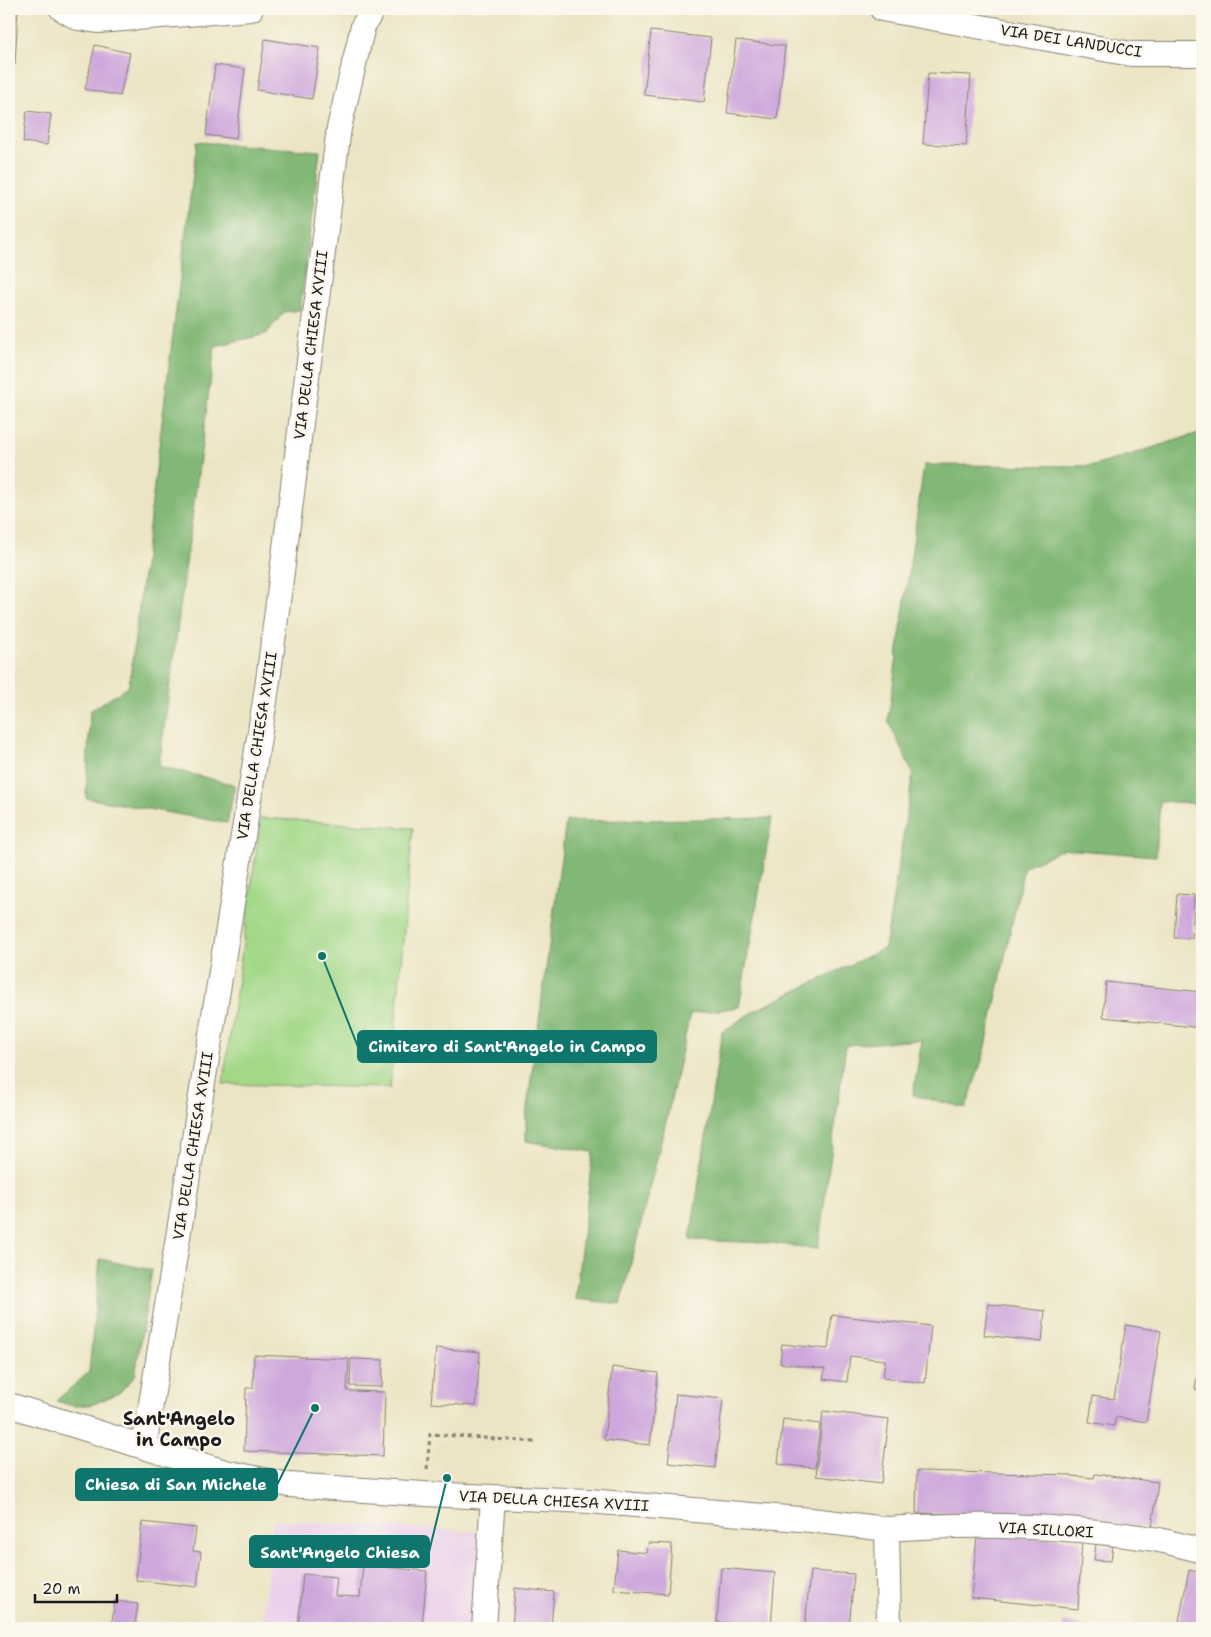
<svg xmlns="http://www.w3.org/2000/svg" width="1211" height="1637" font-family="'Shantell Sans',sans-serif">
<rect width="100%" height="100%" fill="#fbf7ec"/>
<filter id="ink" filterUnits="userSpaceOnUse"><feTurbulence type="fractalNoise" baseFrequency=".02" numOctaves="2"/><feDisplacementMap in="SourceGraphic" scale="10" xChannelSelector="R" yChannelSelector="G"/><feConvolveMatrix kernelMatrix="1 2 1 2 8 2 1 2 1" color-interpolation-filters="sRGB"/></filter>
<filter id="wash" filterUnits="userSpaceOnUse"><feTurbulence type="fractalNoise" baseFrequency=".0096" numOctaves="4" result="noise"/><feDisplacementMap in="SourceGraphic" scale="20" xChannelSelector="R" yChannelSelector="G"/><feGaussianBlur stdDeviation="1.12" result="paint"/><feColorMatrix in="noise" values="0 0 0 0 0 0 0 0 0 0 0 0 0 0 0 0 0 1.4 0 .05"/><feComposite in="paint" operator="in"/></filter>
<g filter="url(#wash)">
<rect width="100%" height="100%" fill="#ece5c5"/>
<path fill="#ebd1eb" d="M273 1520 482 1532 474 1628H262Z"/>
<path fill="#a3d888" stroke="#607a52" d="M261 818 413 828 390 1088 223 1084Z"/>
<path fill="#82b874" stroke="#4f6a48" d="M197 142 320 151 300 310 284 312 266 334 215 346 159 766 235 785 227 823 86 798 90 711 129 686Z
M1202 432V804L1160 801 1156 856 1063 849 1024 867 985 1051 966 1108 913 1095 922 1040 846 1045 818 1249 770 1243 690 1240 722 1032 752 1012 885 948 913 774 888 720 924 465 1094 466Z
M772 818 739 1007 690 1014 668 1113 621 1304 575 1299 593 1152 526 1141V1116L566 821Z
M100 1259 152 1270 135 1376 119 1393 91 1405 74 1406 56 1401 89 1372Z"/>
<g id="blocks">
<path fill="#cea8dc" d="M9 9H18L15 65H9Z
M651 31 711 38 704 102 644 95Z
M265 39 320 48 312 99 257 90Z
M736 40 785 46 777 119 727 113Z
M95 45 130 53 120 96 85 89Z
M215 65 245 69 236 139 206 135Z
M928 73 971 75 966 146 923 144Z
M27 111 51 114 47 145 23 142Z
M1177 894 1194 895 1192 938H1174Z
M1106 982 1202 992V1028L1103 1017Z
M988 1304 1045 1311 1042 1342 984 1335Z
M832 1315 931 1326 925 1383 883 1378 885 1360 850 1356 847 1382 823 1379 825 1369 780 1363 782 1344 828 1349Z
M1126 1325 1161 1331 1146 1422 1116 1417 1114 1426 1089 1422 1093 1396 1114 1399Z
M436 1348 480 1352 476 1406 431 1403Z
M1201 1350H1202V1391L1195 1389Z
M254 1355 349 1359 347 1391 385 1392 383 1456 244 1451 246 1388H253Z
M351 1359 383 1360 382 1387 350 1386Z
M612 1367 658 1373 650 1445 604 1440Z
M676 1394 723 1399 715 1468 668 1463Z
M823 1411 889 1419 881 1484 816 1476Z
M783 1419 820 1424 815 1468 778 1464Z
M917 1471 1072 1475V1476L1094 1478 1095 1474 1158 1482 1152 1528 1065 1519V1517L916 1513Z
M142 1522 196 1528 193 1551 201 1552 197 1587 136 1580Z
M977 1536 1082 1539 1078 1609 971 1598Z
M648 1543 672 1544 668 1594 614 1590 618 1550 647 1553Z
M1096 1544 1113 1546 1111 1561 1094 1560Z
M363 1565 427 1571 422 1628H298L303 1574 337 1577 335 1596 360 1597Z
M721 1568 775 1573 771 1627 717 1622Z
M1189 1570 1202 1573V1626L1179 1621Z
M810 1571 854 1574 849 1628H805Z
M515 1588 554 1592 551 1628H512Z
M115 1601 138 1604 134 1628H111Z
M1063 1622 1089 1627V1628H1062Z"/>
</g>
</g>
<g filter="url(#ink)">
<use href="#blocks" fill-opacity="0" stroke="#848070" stroke-width="1"/>
<g fill="none" stroke-linecap="round" stroke-linejoin="round">
<g stroke="#848070" stroke-width="26">
<path id="minor" d="M62 9 78 18 98 21 251 9
M373 9 363 26 339 128 267 688 144 1447 225 1472 289 1485 424 1494 589 1501 811 1520 887 1529 889 1628
M882 9 1131 54H1202
M9 1405 144 1447
M887 1529C976 1523 1066 1525 1154 1539 1170 1542 1186 1547 1202 1551
M484 1628 493 1497"/>
</g>
<path stroke="#848070" stroke-width="3" stroke-dasharray="4 4" stroke-linecap="butt" d="M427 1469 430 1434 535 1442"/>
<use href="#minor" stroke="#fff" stroke-width="24"/>
</g>
</g>
<g text-anchor="middle" dominant-baseline="central" stroke-width="5" stroke-linejoin="round" paint-order="stroke">
<g font-size="15" fill="#1c1c1c" stroke="#fbf7ec">
<text transform="translate(1071 41) rotate(9)">VIA DEI LANDUCCI</text>
<text transform="translate(311 345) rotate(-83)">VIA DELLA CHIESA XVIII</text>
<text transform="translate(257 746) rotate(-81)">VIA DELLA CHIESA XVIII</text>
<text transform="translate(193 1146) rotate(-81)">VIA DELLA CHIESA XVIII</text>
<text transform="translate(554 1501) rotate(3)">VIA DELLA CHIESA XVIII</text>
<text transform="translate(1046 1530) rotate(3)">VIA SILLORI</text>
</g>
<g font-size="18" font-weight="bold" fill="#1c1c1c" stroke="#fbf7ec">
<text x="179" y="1419">Sant'Angelo<tspan x="179" dy="21">in Campo</tspan></text>
</g>
</g>
<path fill="none" stroke="#0f766e" stroke-width="2" d="M322 956L358 1047M315 1408L277 1485M447 1478L429 1552"/>
<g fill="#0f766e" stroke="#fbf7ec" stroke-width="2">
<circle cx="322" cy="956" r="5"/>
<circle cx="315" cy="1408" r="5"/>
<circle cx="447" cy="1478" r="5"/>
</g>
<g fill="#0f766e" stroke="#0f766e" stroke-width="2">
<rect x="358" y="1031" width="298" height="31" rx="5"/>
<rect x="76" y="1469" width="201" height="31" rx="5"/>
<rect x="250" y="1536" width="179" height="31" rx="5"/>
</g>
<g font-size="16" text-anchor="middle" font-weight="bold" fill="#fff">
<text x="507" y="1052">Cimitero di Sant'Angelo in Campo</text>
<text x="176" y="1490">Chiesa di San Michele</text>
<text x="340" y="1558">Sant'Angelo Chiesa</text>
</g>
<rect width="1211" height="1637" fill="none" stroke="#fbf7ec" stroke-width="30"/>
<path d="M35 1594v8h82v-8" fill="none" stroke="#1c1c1c" stroke-width="2.5"/>
<text x="42" y="1594" font-size="15" fill="#1c1c1c" stroke="#fbf7ec" stroke-width="4" paint-order="stroke">20 m</text>
</svg>
